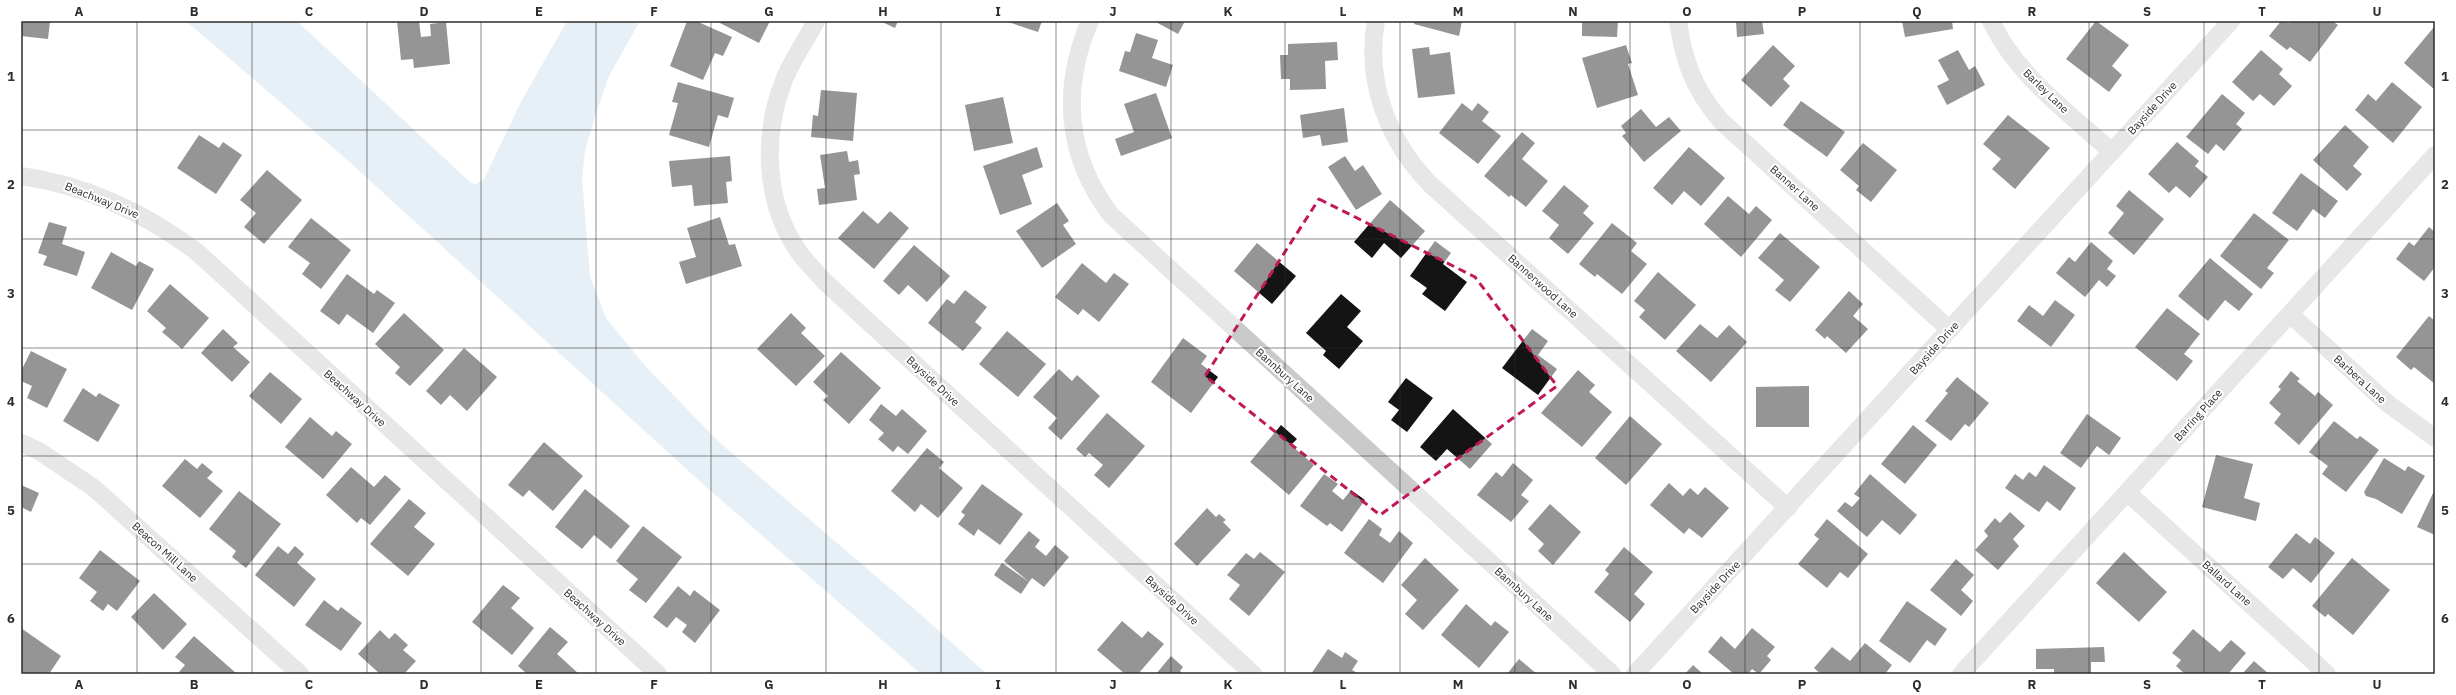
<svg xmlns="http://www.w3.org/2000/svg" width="2456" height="695" font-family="'IBM Plex Sans',sans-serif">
<rect width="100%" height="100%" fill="#fff"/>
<path fill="#c8ddea" d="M186 21H297L471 183 476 184 484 179 522 100 567 21H640L609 76 595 116 585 151 582 179 590 276 606 318 646 367 720 443 912 607 987 674H921L704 485 345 158Z"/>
<path fill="#141414" d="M21 21H50L48 39 21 36Z
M397 21H419L421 37 431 36 430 24 446 22 450 64 414 68 413 59 401 60Z
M687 21H696L732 37 723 56 715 53 703 80 670 66Z
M716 21H770L759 43Z
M880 21H898L895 28Z
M1005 21H1042L1038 32Z
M1154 21H1185L1178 34Z
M1414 21H1462L1459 36 1414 24Z
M1582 21H1618L1617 37 1582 36Z
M1736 21H1762L1764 34 1737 37Z
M1902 21H1952L1953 29 1905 37Z
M2096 21 2129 45 2112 66 2122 75 2109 92 2066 59Z
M2281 21 2289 23 2291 21H2332L2338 25 2310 62 2290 47 2287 50 2269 36Z
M2434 27 2435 28V90L2404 63Z
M1136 33 1158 40 1152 58 1173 65 1166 87 1119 71 1125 51 1130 52Z
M1337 42 1338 60 1325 61 1326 89 1290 90V79H1281L1280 55H1288V44Z
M1626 45 1632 63 1628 64 1638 95 1597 108 1582 58Z
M1773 45 1795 66 1783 79 1790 86 1771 107 1741 80Z
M1429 47 1430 55 1450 52 1455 94 1418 98 1412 49Z
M1958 50 1969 70 1975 66 1985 85 1947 105 1937 86 1949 80 1938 60Z
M2261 50 2283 69 2279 74 2292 86 2274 106 2260 94 2253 101 2232 82Z
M678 82 734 98 728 118 718 115 709 147 669 135 678 103 672 102Z
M2392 82 2422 107 2393 143 2355 110 2368 94 2376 101Z
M821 90 857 93 853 141 811 137 813 115 818 116Z
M1156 93 1172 138 1121 156 1115 139 1134 132 1124 104Z
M2222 94 2245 113 2236 124 2242 129 2224 151 2216 144 2208 154 2186 137Z
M1003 97 1013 143 974 151 965 105Z
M1801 101 1845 132 1827 157 1783 125Z
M1462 103 1472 111 1478 103 1489 112 1482 121 1501 136 1478 164 1439 133Z
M1344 108 1348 142 1322 146 1320 135 1303 138 1300 115Z
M1641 109 1656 127 1669 117 1681 131 1644 162 1622 136 1626 133 1621 126Z
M2008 115 2050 148 2015 189 1992 169 2001 159 1983 144Z
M2345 125 2369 147 2353 166 2362 174 2347 191 2313 160Z
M1522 132 1535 143 1522 159 1548 181 1526 207 1511 195 1509 197 1484 176Z
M199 135 219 148 223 142 242 155 216 194 177 168Z
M2177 142 2199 161 2195 166 2208 177 2190 198 2176 186 2169 193 2148 174Z
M1863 143 1897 170 1871 202 1856 190 1859 186 1840 170Z
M1037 147 1043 167 1022 175 1032 204 1000 215 983 166Z
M1689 147 1725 178 1701 206 1684 191 1672 205 1653 188Z
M847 151 849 162 858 160 860 174 854 175 857 200 819 205 817 189 825 188 820 155Z
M730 156 732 181 726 182 728 203 694 206 692 185 672 187 669 161Z
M1345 156 1355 171 1363 165 1382 194 1356 210 1328 167Z
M267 170 302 200 264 244 244 227 256 213 240 200Z
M2301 173 2338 201 2325 218 2313 209 2297 231 2272 213Z
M1564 185 1589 206 1583 213 1594 223 1568 254 1549 238 1559 225 1542 211Z
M2129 190 2164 219 2134 255 2108 233 2124 213 2116 206Z
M1728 196 1749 214 1756 206 1772 220 1741 257 1704 224Z
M1390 200 1425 231 1401 258 1384 243 1372 258 1354 242Z
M1057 203 1069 221 1063 225 1076 244 1042 268 1016 231Z
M863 211 878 224 890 211 909 228 874 269 838 238Z
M2254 213 2289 240 2267 268 2274 273 2261 289 2220 256Z
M720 217 729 245 735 244 742 266 686 284 679 262 696 257 687 228Z
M311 218 351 250 321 289 302 274 310 263 288 247Z
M49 222 67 227 62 244 85 252 77 276 43 265 47 256 38 253Z
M1612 223 1637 243 1631 251 1647 264 1622 294 1597 274 1595 277 1579 264Z
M2429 227 2435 232V267L2424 281 2396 259 2409 242 2414 246Z
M1780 233 1820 267 1790 302 1775 290 1784 280 1758 258Z
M1435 241 1451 253 1443 264 1467 282 1445 311 1422 294 1427 288 1410 276Z
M2091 242 2113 261 2107 269 2116 276 2107 287 2099 280 2085 297 2056 273 2069 257 2075 262Z
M1257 243 1296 276 1272 304 1234 271Z
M914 245 950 276 927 302 908 285 899 295 883 281Z
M111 252 136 266 139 261 154 269 132 310 91 288Z
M2210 258 2253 294 2239 311 2225 300 2208 321 2178 296Z
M1082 263 1106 283 1114 273 1129 284 1099 322 1083 309 1078 315 1055 297Z
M1658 272 1696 305 1665 340 1639 317 1645 310 1634 301Z
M347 274 374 294 377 290 395 303 373 333 347 314 339 325 320 311Z
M170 284 209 318 182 349 162 332 166 328 147 311Z
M965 290 987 307 975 322 982 328 963 351 928 323 947 299 954 304Z
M1849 291 1863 304 1853 316 1868 329 1846 353 1827 336 1825 339 1815 330Z
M1341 294 1361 311 1347 327 1363 341 1339 369 1323 355 1326 351 1306 333Z
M2055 300 2075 315 2051 347 2017 321 2029 305 2043 316Z
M2167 308 2200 334 2184 354 2193 361 2177 381 2135 347Z
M404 313 444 350 410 386 395 373 400 367 375 344Z
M791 313 806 328 801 333 825 356 796 386 757 349Z
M2429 316 2435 321V384L2414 367 2411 370 2396 357Z
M1700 324 1717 338 1729 325 1747 342 1711 382 1676 351Z
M223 329 238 343 233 347 250 362 232 382 201 353Z
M1532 329 1548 341 1538 355 1557 369 1538 395 1502 368Z
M1007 331 1046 364 1018 397 979 364Z
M1183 338 1207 356 1201 364 1218 377 1191 413 1151 382Z
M464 348 497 377 467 411 450 395 441 405 426 391Z
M31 351 67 369 47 408 27 398 32 386 21 381V371Z
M841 352 881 388 849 424 823 400 828 396 813 382Z
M1059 369 1072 381 1077 375 1100 396 1061 440 1048 428 1057 418 1033 397Z
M1578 370 1595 385 1589 392 1612 412 1582 447 1541 413Z
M2291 371 2300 379 2297 381 2315 396 2318 392 2333 405 2299 445 2274 423 2281 414 2269 403 2281 389 2278 387Z
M270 372 302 399 281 424 249 396Z
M1957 377 1989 403 1969 427 1965 424 1951 441 1925 421 1948 393 1945 391Z
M1406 378 1433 398 1407 432 1391 420 1399 410 1388 402Z
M1809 386V427H1756V387Z
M83 388 96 397 99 393 120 405 98 442 63 421Z
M881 404 896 416 902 409 927 431 908 454 898 446 893 452 878 439 884 433 869 420Z
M1453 409 1492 444 1470 469 1447 449 1436 461 1420 447Z
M1107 413 1145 446 1109 488 1094 475 1103 465 1089 453 1085 457 1076 449Z
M2087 414 2121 438 2109 455 2097 446 2081 468 2060 453Z
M1630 416 1662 444 1626 485 1595 458Z
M310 417 332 436 336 431 352 444 323 479 285 447Z
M2334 421 2357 439 2360 436 2379 450 2346 492 2322 474 2328 466 2309 452Z
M1281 425 1297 439 1291 445 1314 465 1289 495 1250 462Z
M1913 425 1937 445 1905 484 1881 464Z
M544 442 583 476 553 511 529 490 523 497 508 485Z
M927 448 944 462 939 468 963 488 938 518 921 504 915 512 891 491Z
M2216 455 2253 464 2244 498 2260 503 2256 521 2202 507Z
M2384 458 2405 471 2408 466 2425 476 2402 514 2376 499 2366 496 2364 492Z
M185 459 197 469 202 463 213 472 207 478 223 491 200 518 162 486Z
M1513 463 1533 480 1521 495 1529 501 1511 522 1477 495 1496 472 1502 477Z
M2044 465 2076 488 2060 511 2047 501 2039 512 2005 488 2015 474 2023 480 2029 472 2036 477Z
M351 467 374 487 385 475 401 489 370 525 361 518 357 523 326 495Z
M1324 474 1338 484 1332 491 1343 500 1351 490 1365 500 1342 532 1330 523 1327 526 1300 506Z
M1870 474 1917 515 1900 535 1882 520 1867 537 1837 511 1845 502 1852 507 1860 498 1854 494Z
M1669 483 1683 496 1690 488 1698 495 1705 487 1729 508 1702 538 1689 528 1684 534 1650 505Z
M982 484 1023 514 1000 545 978 529 974 536 958 524 965 515 961 512Z
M21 485 39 493 31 512 21 507Z
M585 489 630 526 611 549 594 535 582 549 555 527Z
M2435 489V535L2417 527Z
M239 491 281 524 246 568 232 557 236 551 209 529Z
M409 499 426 513 414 527 435 544 408 576 370 544Z
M1550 504 1581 532 1553 565 1538 551 1544 544 1528 529Z
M1207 508 1216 517 1219 514 1226 520 1223 522 1231 530 1197 566 1174 544Z
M2010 512 2025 526 2013 539 2019 546 1998 570 1975 550 1988 536 1984 531 1995 518 2000 523Z
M1369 519 1382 529 1379 535 1390 543 1399 531 1413 543 1383 583 1344 553Z
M1827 519 1868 554 1848 578 1840 572 1827 588 1798 564 1819 539 1814 535Z
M643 526 682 557 646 603 629 590 638 579 616 561Z
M1029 531 1040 540 1035 547 1046 556 1055 545 1069 557 1044 587 1032 578 1029 582 1004 561Z
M2296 533 2310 544 2315 537 2335 553 2311 583 2293 568 2283 579 2268 567Z
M278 546 288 554 295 546 304 554 297 563 316 579 294 607 255 575Z
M1624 547 1653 572 1634 594 1645 604 1630 622 1594 592 1609 574 1605 570Z
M100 550 140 581 117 611 108 604 103 611 90 601 97 592 79 578Z
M1260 552 1285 572 1249 616 1229 599 1240 585 1227 575 1246 553 1254 559Z
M2124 552 2167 592 2139 622 2096 583Z
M1425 558 1459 590 1423 630 1405 614 1417 600 1401 585Z
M2352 558 2390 590 2353 635 2328 614 2325 617 2312 606Z
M1956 559 1974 575 1961 590 1973 601 1961 616 1930 590Z
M1002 563 1029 582 1021 594 994 575Z
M503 585 520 598 511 608 534 628 512 655 472 622Z
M678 586 690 596 694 590 720 610 695 643 682 632 687 625 676 617 667 628 653 617Z
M154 593 187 624 163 650 131 617Z
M324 600 338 611 341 607 362 623 341 651 305 625Z
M1907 601 1947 629 1935 646 1927 640 1910 663 1879 641Z
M1466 604 1491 626 1495 621 1509 632 1479 668 1441 635Z
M1122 621 1142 638 1148 631 1164 644 1138 674H1125L1097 650Z
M550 627 568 642 557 654 579 674H527L518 666Z
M21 628 61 656 49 674H25L21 671Z
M1752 628 1775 647 1767 656 1771 660 1759 674 1752 669 1748 674H1734L1708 652 1721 636 1735 649Z
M2193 629 2220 652 2231 640 2246 653 2228 674H2185L2176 666 2181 660 2172 653Z
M380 630 389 639 395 633 408 645 403 650 416 661 404 674H380L358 654Z
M194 636 237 674H182L179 672 185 665 175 657Z
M1865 643 1892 665 1885 674H1821L1814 668 1832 647 1850 661Z
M2104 647 2105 662H2091V674H2054V669H2036V649Z
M1328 649 1342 658 1345 652 1358 661 1352 670 1359 674H1311Z
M1171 656 1183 667 1180 671 1183 674H1156Z
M1519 659 1537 674H1507Z
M2254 661 2269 674H2242Z
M1693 665 1703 674H1685Z"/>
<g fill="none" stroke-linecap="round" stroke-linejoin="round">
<path stroke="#cacaca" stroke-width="18" d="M816 21C806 40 792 60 784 80 762 136 764 205 801 255 808 264 817 273 825 282L1253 674
M1090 21C1061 88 1066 156 1111 215L1612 674
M1376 21C1365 81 1388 141 1430 184L1788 508
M1678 21C1684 63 1694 89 1721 121L1950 330
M1991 21C2016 75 2069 113 2112 152
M21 176C85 185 145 213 197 252L658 674
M2290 314 2387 403 2435 438
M21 443 39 451 94 488 300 674
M2128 493 2327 674
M1635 674 2231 21
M1961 674 2435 155"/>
</g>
<path d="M0 0H2456V695H0ZM1319 199 1475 277 1557 386 1380 515 1205 376Z" fill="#fff" fill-opacity=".55" fill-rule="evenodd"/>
<path fill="none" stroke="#c2185b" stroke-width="3" stroke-dasharray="8 5" stroke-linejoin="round" d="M1319 199 1475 277 1557 386 1380 515 1205 376Z"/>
<path fill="none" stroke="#2d2d2d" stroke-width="1" stroke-opacity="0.55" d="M137 21V674M252 21V674M367 21V674M481 21V674M596 21V674M711 21V674M826 21V674M941 21V674M1056 21V674M1171 21V674M1285 21V674M1400 21V674M1515 21V674M1630 21V674M1745 21V674M1860 21V674M1975 21V674M2089 21V674M2204 21V674M2319 21V674M21 130H2435M21 239H2435M21 348H2435M21 456H2435M21 564H2435"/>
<g text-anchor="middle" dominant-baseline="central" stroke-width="4" stroke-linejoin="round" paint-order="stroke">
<g font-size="11" fill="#2d2d2d" stroke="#fff">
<text transform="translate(2046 91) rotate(44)">Barley Lane</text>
<text transform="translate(2152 108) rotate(-48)">Bayside Drive</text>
<text transform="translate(1795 188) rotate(42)">Banner Lane</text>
<text transform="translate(102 200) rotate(22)">Beachway Drive</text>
<text transform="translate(1543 286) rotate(42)">Bannerwood Lane</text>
<text transform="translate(1934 348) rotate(-48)">Bayside Drive</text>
<text transform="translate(1285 375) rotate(42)">Bannbury Lane</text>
<text transform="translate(2360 379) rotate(42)">Barbera Lane</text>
<text transform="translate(933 381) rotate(43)">Bayside Drive</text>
<text transform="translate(355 398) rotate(42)">Beachway Drive</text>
<text transform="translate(2198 415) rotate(-48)">Barring Place</text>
<text transform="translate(165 552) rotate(42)">Beacon Mill Lane</text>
<text transform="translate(2227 583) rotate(42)">Ballard Lane</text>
<text transform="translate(1715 587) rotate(-47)">Bayside Drive</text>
<text transform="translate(1524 594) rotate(42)">Bannbury Lane</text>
<text transform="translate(1172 600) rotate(42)">Bayside Drive</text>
<text transform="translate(595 617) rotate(42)">Beachway Drive</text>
</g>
</g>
<rect width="2456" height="695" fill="none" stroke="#ffffff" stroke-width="44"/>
<rect x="22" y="22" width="2412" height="651" fill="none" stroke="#2d2d2d" stroke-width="1.5"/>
<g font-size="13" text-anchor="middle" font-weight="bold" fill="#2d2d2d">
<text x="79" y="16">A</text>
<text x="194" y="16">B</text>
<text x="309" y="16">C</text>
<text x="424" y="16">D</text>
<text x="539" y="16">E</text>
<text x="654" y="16">F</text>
<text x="769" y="16">G</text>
<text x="883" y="16">H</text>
<text x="998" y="16">I</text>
<text x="1113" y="16">J</text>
<text x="1228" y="16">K</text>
<text x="1343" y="16">L</text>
<text x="1458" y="16">M</text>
<text x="1573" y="16">N</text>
<text x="1687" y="16">O</text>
<text x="1802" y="16">P</text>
<text x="1917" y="16">Q</text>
<text x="2032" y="16">R</text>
<text x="2147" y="16">S</text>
<text x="2262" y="16">T</text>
<text x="2377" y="16">U</text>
<text x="11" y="81">1</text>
<text x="2445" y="81">1</text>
<text x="11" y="189">2</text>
<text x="2445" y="189">2</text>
<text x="11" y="298">3</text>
<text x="2445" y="298">3</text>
<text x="11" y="406">4</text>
<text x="2445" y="406">4</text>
<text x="11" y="515">5</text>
<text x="2445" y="515">5</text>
<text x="11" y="623">6</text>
<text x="2445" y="623">6</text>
<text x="79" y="689">A</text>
<text x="194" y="689">B</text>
<text x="309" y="689">C</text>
<text x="424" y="689">D</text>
<text x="539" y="689">E</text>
<text x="654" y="689">F</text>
<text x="769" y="689">G</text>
<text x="883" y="689">H</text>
<text x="998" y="689">I</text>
<text x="1113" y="689">J</text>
<text x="1228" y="689">K</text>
<text x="1343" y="689">L</text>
<text x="1458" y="689">M</text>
<text x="1573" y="689">N</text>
<text x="1687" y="689">O</text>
<text x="1802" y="689">P</text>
<text x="1917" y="689">Q</text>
<text x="2032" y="689">R</text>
<text x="2147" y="689">S</text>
<text x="2262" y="689">T</text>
<text x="2377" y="689">U</text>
</g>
</svg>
